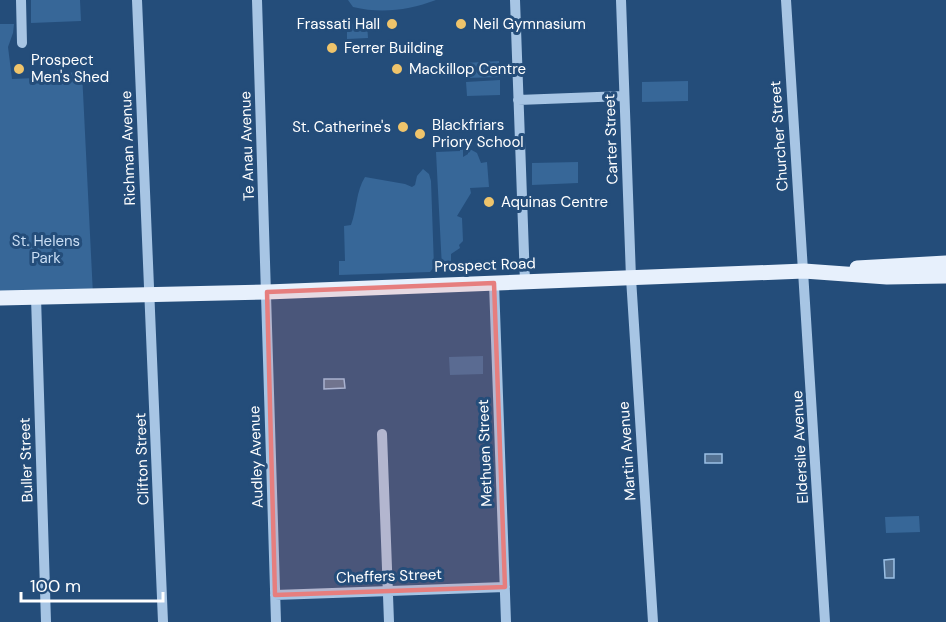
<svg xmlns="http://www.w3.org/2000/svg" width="946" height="622" font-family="'DM Sans',sans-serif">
<rect width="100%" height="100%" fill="#244d7a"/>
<path fill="#376798" d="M31 0H80L81 21 31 23Z
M348 0H436C409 10 382 14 353 7Z
M367 23 368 38 347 39V24Z
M0 24H14L13 33 8 47 12 79 57 77V69L63 73 82 72 93 295 0 298Z
M499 61 500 77 466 78 465 63Z
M500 80V95L467 96 466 82Z
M688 81V101L642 102V82Z
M460 148H463V157L468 154V148L477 153 481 163 487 162 489 187 470 188 471 193 457 216 462 218 463 241 459 245 460 248 451 254V268H442L436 152 460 151Z
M578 162V183L532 185V163Z
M423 169 429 174 431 181 434 267 430 272 339 275V261H345L344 226 351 225C357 209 356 191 365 177L405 184 412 187 415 185 417 176Z
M483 356V374L450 375 449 357Z
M919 516 920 532 886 533 885 517Z"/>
<path fill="#547293" stroke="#9bc0e5" stroke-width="1.5" d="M324 379H344L345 388 324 389Z
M705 454H722V463H705Z
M894 559V578H885L884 560Z"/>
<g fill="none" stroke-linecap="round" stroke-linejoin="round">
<path stroke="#a7c5e4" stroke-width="10" d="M21 0 22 43
M137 0 163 622
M257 0 276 622
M515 0 525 282
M621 0 631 278 653 622
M786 0 825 622
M518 100 624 96
M494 283 506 622
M36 297 46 622
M382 434 389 622
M275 595 505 587"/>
<path stroke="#e7f0fc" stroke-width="15" d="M857 268 946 263
M0 298 267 292 804 271 887 277 946 276"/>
</g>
<path fill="#e67e7e" fill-opacity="0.2" stroke="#e67e7e" stroke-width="4.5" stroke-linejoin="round" d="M494 283 505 587 275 595 267 292Z"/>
<g fill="#efc46b" stroke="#244d7a" stroke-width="2">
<circle cx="392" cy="24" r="6"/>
<circle cx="461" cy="24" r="6"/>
<circle cx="332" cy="48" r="6"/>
<circle cx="19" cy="69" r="6"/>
<circle cx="397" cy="69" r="6"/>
<circle cx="403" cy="127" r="6"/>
<circle cx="420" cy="134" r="6"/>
<circle cx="489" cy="202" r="6"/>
</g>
<g text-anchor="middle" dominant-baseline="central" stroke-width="6" stroke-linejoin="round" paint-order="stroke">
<g font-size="15" fill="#fff" stroke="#244d7a" text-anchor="start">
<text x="380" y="24" text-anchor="end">Frassati Hall</text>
<text x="473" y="24">Neil Gymnasium</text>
<text x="344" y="48">Ferrer Building</text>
<text x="31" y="60">Prospect<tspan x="31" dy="17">Men's Shed</tspan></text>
<text x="409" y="69">Mackillop Centre</text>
<text x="432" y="125">Blackfriars<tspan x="432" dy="17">Priory School</tspan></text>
<text x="391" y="127" text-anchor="end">St. Catherine's</text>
<text x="501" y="202">Aquinas Centre</text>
</g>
<g font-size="15" fill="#fff" stroke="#244d7a">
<text transform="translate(779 136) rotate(-94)">Churcher Street</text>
<text transform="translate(611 139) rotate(-92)">Carter Street</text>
<text transform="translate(247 146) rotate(-92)">Te Anau Avenue</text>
<text transform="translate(128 148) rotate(-92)">Richman Avenue</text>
<text transform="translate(485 265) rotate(-2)">Prospect Road</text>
<text transform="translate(800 447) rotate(-93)">Elderslie Avenue</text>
<text transform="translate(627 451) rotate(-94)">Martin Avenue</text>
<text transform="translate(485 453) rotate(-92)">Methuen Street</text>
<text transform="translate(256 457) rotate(-92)">Audley Avenue</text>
<text transform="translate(142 459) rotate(-92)">Clifton Street</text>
<text transform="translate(26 460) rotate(-92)">Buller Street</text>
<text transform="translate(389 576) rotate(-2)">Cheffers Street</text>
</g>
<g font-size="15" fill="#cadef4" stroke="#244d7a">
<text x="46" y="241">St. Helens<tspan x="46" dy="17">Park</tspan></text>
</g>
</g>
<path d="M21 592v9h142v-9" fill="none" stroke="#ffffff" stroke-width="3"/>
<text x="30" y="592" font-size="18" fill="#ffffff" stroke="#244d7a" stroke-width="4.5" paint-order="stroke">100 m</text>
</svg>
